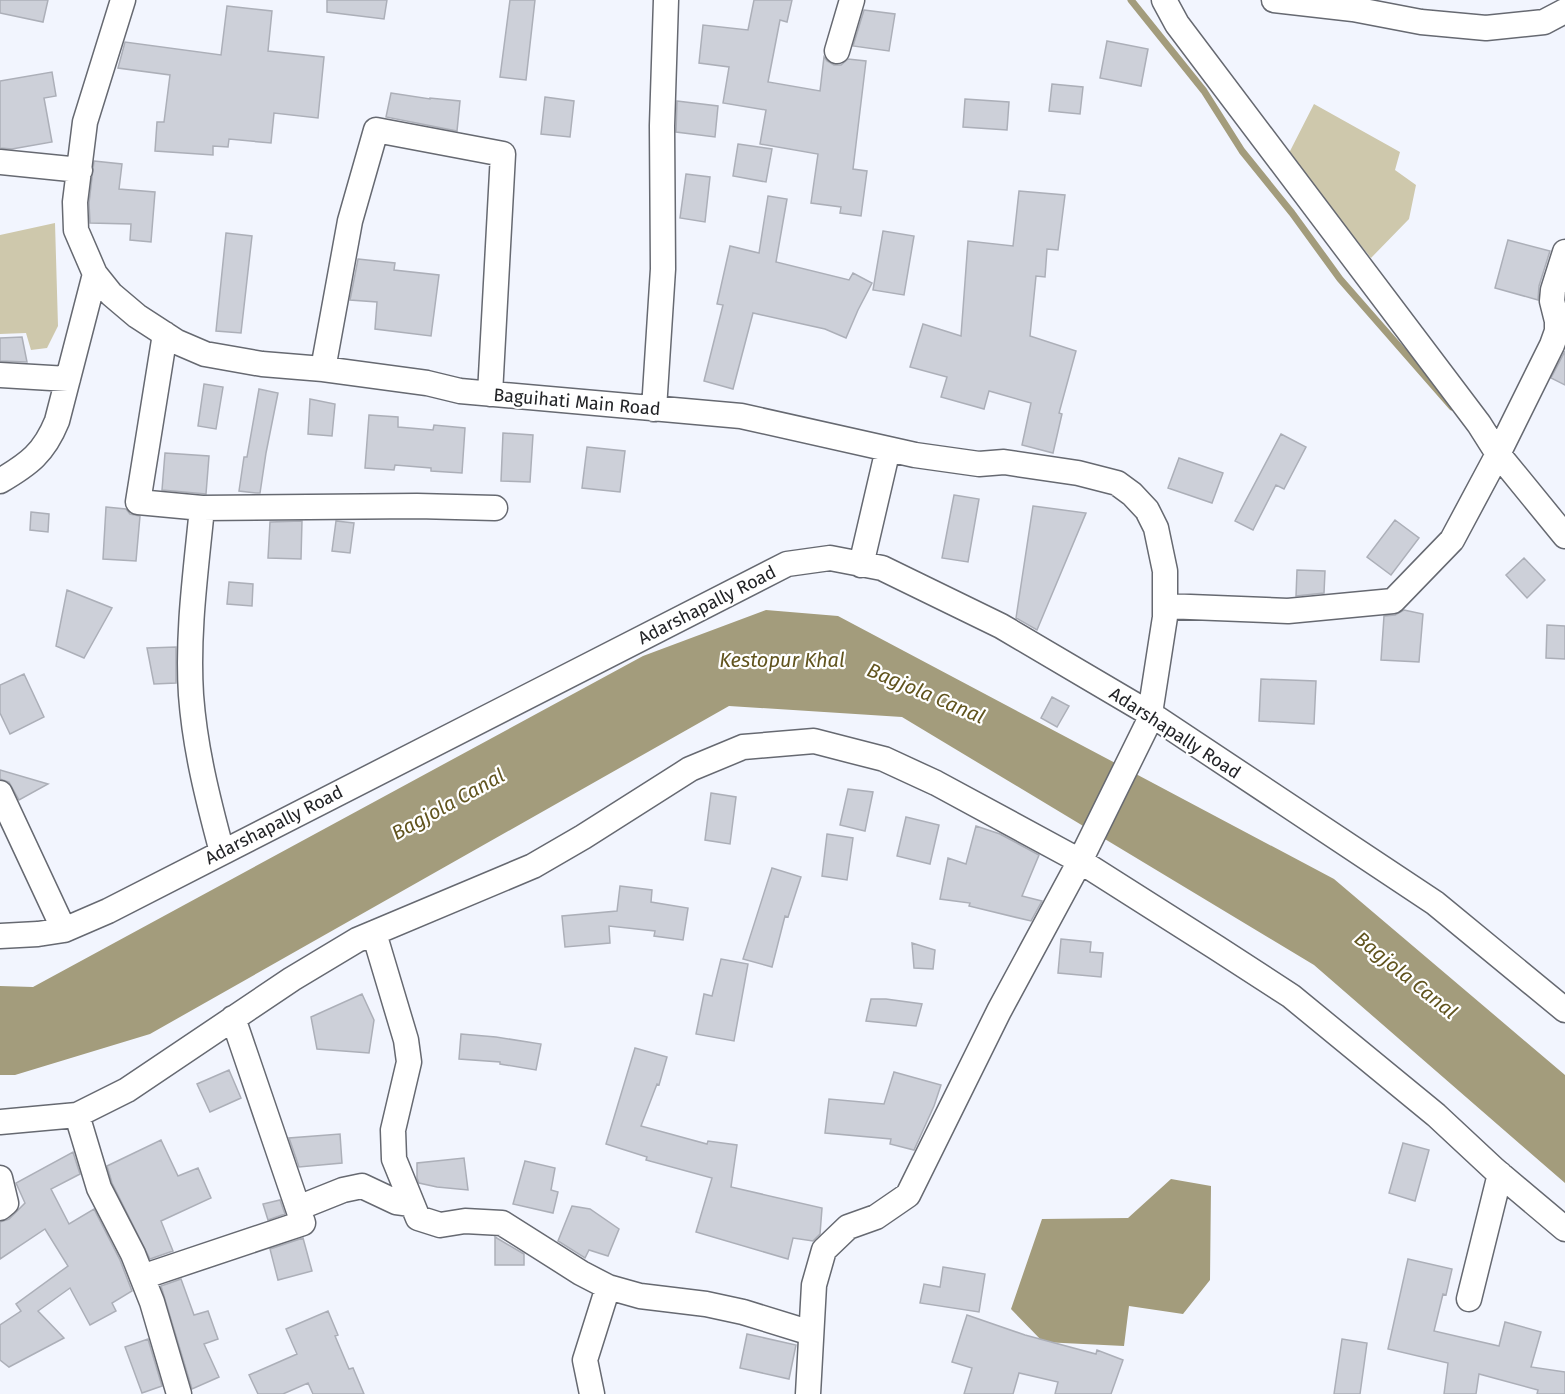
<svg xmlns="http://www.w3.org/2000/svg" width="1565" height="1394" font-family="'Fira Sans',sans-serif">
<rect width="100%" height="100%" fill="#f2f5fe"/>
<path fill="#cec8ac" d="M1314 104 1400 152 1395 170 1416 185 1409 219 1371 258 1288 155Z
M55 223 58 326 47 348 31 350 26 333 0 334V235Z"/>
<path fill="#a39c7c" d="M766 610 838 616 1334 879 1565 1075V1183L1314 965 902 717 729 706 150 1034 15 1075H0V986L33 987 643 656Z
M1171 1179 1211 1186 1210 1280 1183 1314 1129 1306 1124 1346 1043 1342 1011 1309 1042 1219 1128 1218Z"/>
<g fill="none" stroke-linecap="round" stroke-linejoin="round">
<path stroke="#a39c7c" stroke-width="7" d="M1131 0 1204 91 1242 151 1292 213 1340 279 1452 407"/>
</g>
<path fill="#cdd0d9" stroke="#acafb8" stroke-width="1.5" d="M0 0H48L43 22 0 13Z
M327 0H387L384 19 327 12Z
M510 0H535L526 80 500 77Z
M754 0H792L787 22 780 20 768 82 820 91 824 57 827 61 834 65H841L848 59 866 61 853 169 867 171 861 216 840 213 841 207 811 203 818 154 760 144 766 110 723 103 729 67 699 63 703 25 748 30Z
M227 6 272 11 268 51 324 57 318 118 274 113 271 143 229 139 228 147 213 146V155L155 151 157 122H164L170 75 118 68 125 42 221 55Z
M864 10 895 14 889 51 853 46Z
M1107 41 1148 49 1141 86 1100 78Z
M52 72 56 96 44 98 52 142 12 149 0 148V81Z
M1052 84 1083 87 1080 114 1049 111Z
M391 93 430 99V98L460 101 457 131 386 117Z
M545 97 574 101 570 137 541 134Z
M965 99 1009 102 1007 130 963 127Z
M677 101 718 106 715 137 676 132Z
M738 144 772 149 766 182 733 176Z
M94 161 122 164 119 189 155 192 151 242 130 240 131 224 90 223 89 203Z
M686 174 710 177 705 222 680 218Z
M1019 191 1065 195 1058 250 1047 249 1045 277 1036 276 1030 336 1076 351 1059 413 1062 414 1053 453 1022 445 1031 403 989 391 984 409 941 397 947 377 910 367 923 324 961 336 968 241 1013 246Z
M768 196 787 199 776 262 849 280 853 273 872 283 858 310 846 338 825 329 753 313 733 389 704 381 723 305 717 304 730 246 759 253Z
M883 231 914 236 904 295 873 290Z
M226 233 252 236 241 333 216 331Z
M1508 240 1550 251 1539 286 1538 300 1495 288Z
M358 259 395 263 394 270 439 275 431 336 375 329 377 302 350 300Z
M22 337 27 362 0 361V338Z
M1565 351V385L1551 378Z
M204 384 223 387 216 429 198 426Z
M259 389 278 393 266 453 260 493H256L239 491 244 457H247Z
M310 399 335 404 332 436 308 434Z
M369 415 398 417V427L433 430 434 425 465 428 462 473 431 471V468L395 465 394 470 365 468Z
M503 433 533 435 530 482 501 481Z
M1281 434 1306 447 1284 489 1276 485 1253 530 1235 521Z
M587 447 625 451 620 492 582 488Z
M165 453 209 456 206 494 162 490Z
M1179 458 1223 473 1212 503 1168 488Z
M954 495 979 499 968 562 942 558Z
M1033 506 1086 513 1037 630 1016 618Z
M106 507 126 509 130 514 140 516 136 561 103 559Z
M31 512 49 514 48 532 30 530Z
M1395 520 1419 538 1391 575 1367 557Z
M302 521 301 559 268 558 270 522Z
M336 521 354 523 350 553 332 551Z
M1524 558 1545 580 1527 598 1506 575Z
M1297 570 1325 571 1324 593 1296 596Z
M229 582 253 584 252 606 227 604Z
M67 590 112 608 84 658 56 646Z
M1404 610 1423 614 1419 662 1381 660 1384 616 1395 615Z
M1547 625 1565 626V659L1546 658Z
M176 647V683L154 684 147 648Z
M24 674 44 717 10 734 0 713V685Z
M1261 679 1316 681 1314 724 1259 721Z
M1052 697 1069 706 1057 727 1041 718Z
M0 770 48 784 19 800 9 782 0 779Z
M848 789 873 792 865 831 840 825Z
M711 793 736 797 730 844 705 840Z
M906 817 939 825 930 864 897 856Z
M976 826 1000 834 1039 855 1022 896 1042 901 1031 921 969 906 970 903 940 899 948 858 966 864Z
M827 834 853 838 847 880 822 876Z
M772 868 801 877 788 917 785 916 772 967 743 959Z
M620 886 652 890 651 902 688 908 683 940 654 936 655 931 609 926 610 943 565 947 562 916 617 911Z
M1061 939 1091 942 1090 952 1103 953 1101 977 1058 973Z
M912 943 935 950 933 969 914 968Z
M721 959 748 964 734 1041 696 1034 704 994 712 996Z
M362 994 374 1020 369 1053 317 1049 311 1017Z
M871 999H886L922 1004 916 1026 866 1021Z
M461 1034 496 1037 541 1044 536 1070 500 1064V1062L459 1059Z
M635 1048 667 1057 659 1085 657 1084 641 1126 707 1144 708 1141 737 1145 731 1187 822 1208 820 1234 813 1241 793 1238 788 1259 696 1232 712 1178 646 1160 647 1157 606 1144Z
M229 1070 241 1098 210 1112 197 1084Z
M894 1072 941 1085 934 1106 914 1150 890 1144 891 1139 825 1133 829 1099 884 1104Z
M340 1134 342 1163 299 1167 289 1138Z
M161 1140 178 1176 198 1168 211 1198 161 1221 173 1251 150 1259 112 1183 107 1166Z
M1403 1143 1429 1150 1415 1201 1389 1193Z
M73 1152 80 1174 51 1189 69 1224 94 1209 120 1260 132 1291 112 1303 116 1311 90 1325 70 1288 38 1311 64 1338 9 1367 0 1360V1325L21 1311 16 1304 68 1266 45 1229 0 1259V1222L9 1219 25 1203 16 1183Z
M464 1158 468 1190 437 1187 419 1183 417 1178V1163Z
M525 1161 555 1168 551 1190 558 1192 553 1213 513 1204Z
M280 1200 285 1214 268 1220 263 1204Z
M572 1206 590 1209 619 1229 608 1256 589 1250 585 1258 558 1241Z
M495 1237 524 1254V1265H495Z
M303 1238 312 1271 278 1280 270 1249Z
M1408 1259 1452 1269 1446 1295 1443 1294 1434 1331 1499 1346 1505 1322 1541 1332 1531 1367 1565 1372V1394H1537L1538 1390 1479 1374 1476 1394H1444L1448 1363 1388 1349Z
M943 1267 985 1274 979 1312 920 1303 924 1284 940 1287Z
M181 1279 194 1315 208 1311 218 1339 204 1344 219 1377 192 1389 161 1286Z
M328 1311 338 1335 335 1336 349 1369 353 1368 364 1394H313L308 1383 283 1394H258L249 1375 297 1354 286 1329Z
M967 1315 1025 1335 1096 1354 1097 1350 1123 1360 1111 1394H1055L1058 1382 1019 1373 1013 1394H964L972 1368 952 1362Z
M747 1334 796 1345 789 1379 740 1368Z
M148 1339 162 1386 142 1393 125 1347Z
M1342 1339 1367 1343 1360 1394H1334Z"/>
<g fill="none" stroke-linecap="round" stroke-linejoin="round">
<g stroke="#666971" stroke-width="27">
<path id="minor" d="M123 0 85 122 75 202 76 230 95 274 111 294 137 316 177 342 205 354 262 364 323 369 427 383 460 391 741 416 915 455 979 464 1004 462 1078 473 1117 483 1132 494 1147 510 1156 528 1165 571V617L1151 707 1152 715 1080 861 999 1011 908 1195 876 1217 848 1227 824 1250 814 1285 808 1394
M1164 0 1177 24 1479 424 1498 454 1565 536
M1274 0 1353 9 1421 22 1486 28 1544 22 1565 11
M837 51 852 0
M0 162 80 170
M165 334 138 502 202 508C196 570 187 633 191 695 195 749 208 800 222 852
M323 369 350 221 376 130 503 154 490 394
M0 375 68 379
M654 409 663 269 662 126 666 0
M0 481C29 464 44 453 57 421L95 274
M202 508 417 506 495 508
M861 565 888 449
M1165 606 1288 611 1393 601 1452 540 1498 454 1552 345 1557 331V321L1552 301 1553 290 1565 252
M0 793 64 930
M374 933 406 1040 409 1062 393 1130 394 1159 418 1218 440 1225 465 1221 502 1223 581 1273 608 1287 640 1296 706 1304 743 1312 811 1333
M0 936 38 934 64 930 108 911 787 564 830 558 882 568 1001 626 1152 715 1435 903 1565 1010
M77 1115 99 1188 133 1254 152 1302 179 1394
M0 1122 77 1115 127 1090 292 979 357 940 533 866 583 837 690 769 743 747 814 741 884 759 936 783 1080 861 1217 948 1291 996 1436 1115 1495 1170 1565 1229
M0 1178 6 1203 0 1208
M298 1208 343 1190 362 1186 396 1202 411 1204
M142 1277 303 1223 233 1018
M1469 1299 1500 1174
M592 1394 585 1360 608 1287"/>
</g>
<use href="#minor" stroke="#fff" stroke-width="24"/>
</g>
<g text-anchor="middle" dominant-baseline="central" stroke-width="4.5" stroke-linejoin="round" paint-order="stroke">
<g font-size="18" fill="#222326" stroke="#fff">
<text transform="translate(577 402) rotate(5)">Baguihati Main Road</text>
<text transform="translate(707 605) rotate(-27)">Adarshapally Road</text>
<text transform="translate(1175 733) rotate(33)">Adarshapally Road</text>
<text transform="translate(274 825) rotate(-27)">Adarshapally Road</text>
</g>
<g font-size="20" font-style="italic" fill="#61541e" stroke="#fff">
<text x="782" y="660">Kestopur Khal</text>
<text transform="translate(926 693) rotate(23)">Bagjola Canal</text>
<text transform="translate(448 804) rotate(-29)">Bagjola Canal</text>
<text transform="translate(1406 975) rotate(39)">Bagjola Canal</text>
</g>
</g>
</svg>
